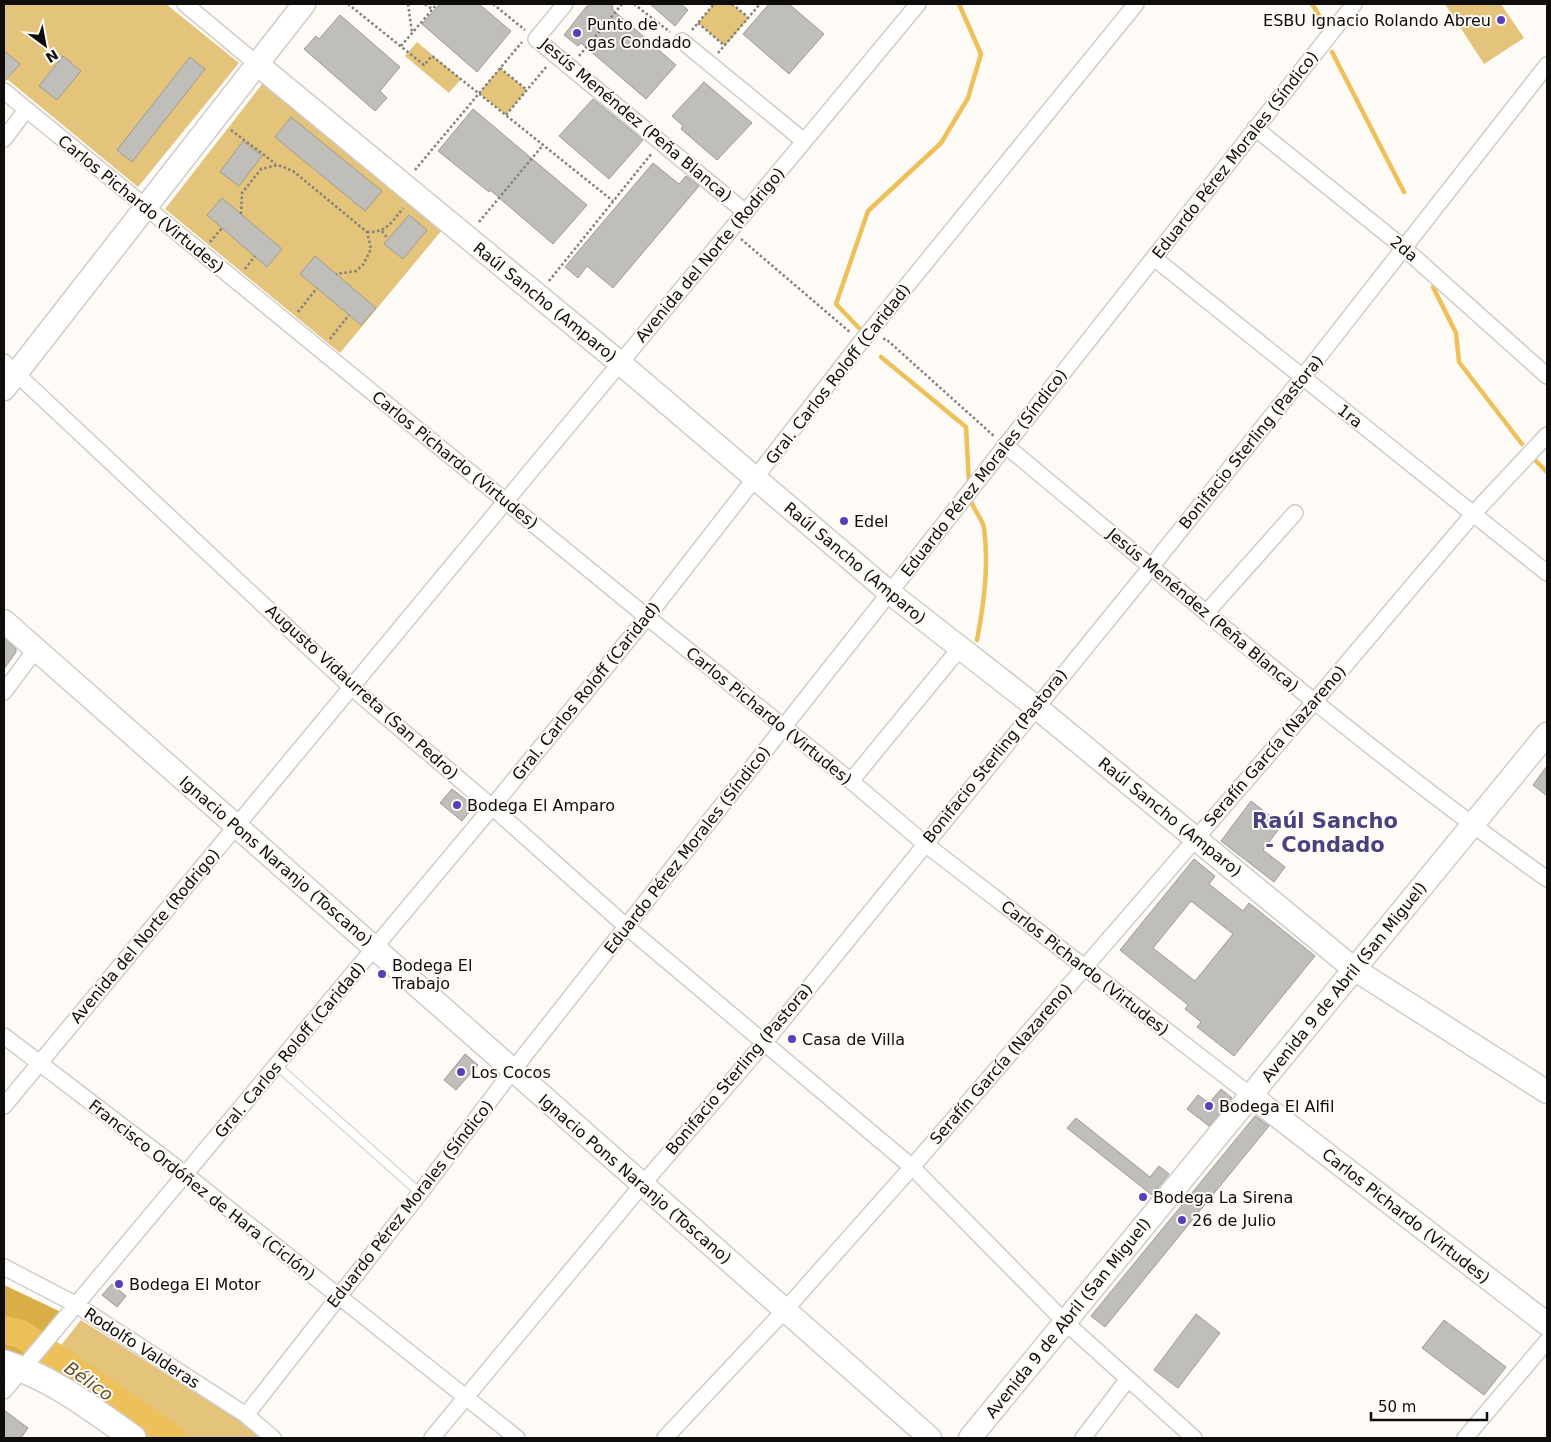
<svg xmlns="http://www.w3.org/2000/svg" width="1551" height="1442" font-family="'DejaVu Sans',sans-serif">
<rect width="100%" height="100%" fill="#fefbf6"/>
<path fill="#e4c37a" d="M4 4H166L239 63 138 187 7 79 19 64 4 51Z
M714 4H732L749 18 725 46 698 23Z
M1445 4H1501L1524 38 1484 64Z
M417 42 461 79 449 93 405 56Z
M500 68 527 90 506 115 479 93Z
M263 83 442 230 340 353 165 209Z
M81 1320 237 1419 260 1438H155L90 1391 43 1368Z"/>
<path fill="#daae46" d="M4 1285 59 1311 21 1359 4 1354Z"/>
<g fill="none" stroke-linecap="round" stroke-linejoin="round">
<path stroke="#edc05a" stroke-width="4.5" d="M1312 4 1325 25
M1332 52 1404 192
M1433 287 1456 333 1459 362 1522 444
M860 329 836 304 868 211 941 143 968 98 981 54 959 4
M881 357 966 427 969 484
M1535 460 1547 472
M970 496C971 508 982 517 984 528 989 566 984 603 977 640"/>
<path stroke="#edc05a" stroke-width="28" d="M4 1330 21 1334 172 1438"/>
</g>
<path fill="#c0beb9" stroke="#9d9b96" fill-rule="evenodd" d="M440 4H479L511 31 477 72 422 24Z
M592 4H612L613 10 676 65 646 99 581 43 578 46 564 35 586 7Z
M650 4H681L688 10 675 26Z
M769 4H789L824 34 789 74 743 34Z
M340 15 400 67 380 91 387 98 375 111 304 49 316 36 319 39Z
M4 51 20 64 4 82Z
M63 56 81 71 57 100 39 86Z
M190 57 205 69 132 162 117 150Z
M704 82 752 123 717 160 681 129 683 126 672 116Z
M593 99 643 140 609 179 559 136Z
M473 109 587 205 553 244 490 190 489 192 438 151Z
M291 117 382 191 365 211 275 137Z
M243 141 262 156 239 186 220 172Z
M653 163 679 184 686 176 699 186 613 288 587 266 578 278 565 267Z
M222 198 282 249 267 267 207 215Z
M409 215 427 230 403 259 384 244Z
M315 256 376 308 361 325 300 274Z
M4 638 16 649V652L4 669Z
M1547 766V796L1533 785Z
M452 789 474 806 462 821 440 803Z
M1251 801 1282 825 1263 850 1285 867 1274 882 1221 841Z
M1194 859 1215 876 1209 884 1243 911 1249 903 1315 956 1234 1056 1197 1027 1201 1022 1185 1009 1188 1005 1120 950ZM1191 901 1233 934 1195 981 1153 948Z
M465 1054 478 1065 456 1090 444 1080Z
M1221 1089 1232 1098 1209 1126 1187 1109 1198 1095 1209 1103Z
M1255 1116 1269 1126 1105 1327 1091 1316Z
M1076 1118 1150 1177 1159 1166 1169 1174 1152 1195 1067 1128Z
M112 1284 126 1296 117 1307 102 1295Z
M1196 1314 1220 1333 1178 1388 1154 1370Z
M1444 1320 1506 1367 1484 1395 1422 1348Z
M4 1410 28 1428 21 1438H4Z"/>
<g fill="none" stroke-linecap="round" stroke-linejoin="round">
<g stroke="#d0cdc8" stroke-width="10">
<path id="lane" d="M277 1066 420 1193"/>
</g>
<g stroke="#d0cdc8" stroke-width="18">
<path id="street" d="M185 4 257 64
M565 4 536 39 745 212
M682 41 804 141
M4 91 647 617 851 781 924 843 1250 1095
M1255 128 1404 248 1547 376
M4 139 26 110
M1154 258 1547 573
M4 362 351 687 492 807 627 927 912 1167 1066 1323 1194 1438
M1005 445C1183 593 1359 745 1547 879
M1206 613 1295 513
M4 692 36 649
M851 781 960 648
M4 1036 185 1174 517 1438
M4 1106 918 4
M4 1267 75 1304 246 1415 273 1438
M4 1391 492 807 647 617 861 342 1136 4
M246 1415 420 1193 513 1070 1354 4
M432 1438 642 1185 764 1043 1151 567 1302 378 1547 65
M665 1438 785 1310 912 1167 1314 702 1474 513 1547 435
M1083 1438 1128 1379
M1465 1438 1547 1341"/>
</g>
<g stroke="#d0cdc8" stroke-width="25">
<path id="secondary" d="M257 64 620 363 890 593 1036 707 1354 969 1547 1092
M4 389 304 4
M4 621 930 1438
M1250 1095 1547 1324
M970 1438 1547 734"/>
</g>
<g stroke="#d0cdc8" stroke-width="28">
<path id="primary" d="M4 1363C53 1378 92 1409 133 1438"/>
</g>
<path stroke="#82807d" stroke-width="2.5" stroke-dasharray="2.5 2.5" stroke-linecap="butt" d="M348 4 424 65 432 56 613 201
M408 4 412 32
M425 4 432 9
M493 4 525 30
M634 4 670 32
M732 4 748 17
M698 23 725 46
M692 30 714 4
M401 46 437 4
M718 53 760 4
M579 56 622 4
M500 68 527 90
M506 115 547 66
M231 130 276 164
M415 170 522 42
M241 214 242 193 261 169 278 165 293 171 367 232 371 249 363 265 356 271 336 274
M479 222 543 145
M382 231 388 239
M367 232C386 233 392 222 403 208
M741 239 851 333
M210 242 222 228
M245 269 255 256
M549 281 652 153
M298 312 317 288
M330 339 349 315
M883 339H886L995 437"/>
<use href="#lane" stroke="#fff" stroke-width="8"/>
<use href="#street" stroke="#fff" stroke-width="15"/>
<use href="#secondary" stroke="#fff" stroke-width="22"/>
<use href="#primary" stroke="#fff" stroke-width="25"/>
</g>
<g fill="#583fb7" stroke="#fefbf6" stroke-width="2">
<circle cx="1501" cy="20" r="5"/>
<circle cx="577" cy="33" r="5"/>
<circle cx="844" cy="521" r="5"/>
<circle cx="457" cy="805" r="5"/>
<circle cx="382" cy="974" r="5"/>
<circle cx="792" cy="1039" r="5"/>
<circle cx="461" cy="1072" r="5"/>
<circle cx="1209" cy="1106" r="5"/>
<circle cx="1143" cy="1197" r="5"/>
<circle cx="1182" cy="1220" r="5"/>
<circle cx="119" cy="1284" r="5"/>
</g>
<g text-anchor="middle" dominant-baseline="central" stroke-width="4" stroke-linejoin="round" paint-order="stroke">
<g font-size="16" fill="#0e0d0c" stroke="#fefbf6" text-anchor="start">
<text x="1491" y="20" text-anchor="end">ESBU Ignacio Rolando Abreu</text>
<text x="587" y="24">Punto de<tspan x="587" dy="18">gas Condado</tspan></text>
<text x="854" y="521">Edel</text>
<text x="467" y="805">Bodega El Amparo</text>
<text x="392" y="965">Bodega El<tspan x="392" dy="18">Trabajo</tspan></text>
<text x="802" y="1039">Casa de Villa</text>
<text x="471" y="1072">Los Cocos</text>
<text x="1219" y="1106">Bodega El Alfil</text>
<text x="1153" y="1197">Bodega La Sirena</text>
<text x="1192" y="1220">26 de Julio</text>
<text x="129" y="1284">Bodega El Motor</text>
</g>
<g font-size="16" fill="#0e0d0c" stroke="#fefbf6">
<text transform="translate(636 120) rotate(40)">Jesús Menéndez (Peña Blanca)</text>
<text transform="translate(1235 155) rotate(-52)">Eduardo Pérez Morales (Síndico)</text>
<text transform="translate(141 204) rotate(39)">Carlos Pichardo (Virtudes)</text>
<text transform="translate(1404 249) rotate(40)">2da</text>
<text transform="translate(710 255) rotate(-50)">Avenida del Norte (Rodrigo)</text>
<text transform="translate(545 302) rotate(39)">Raúl Sancho (Amparo)</text>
<text transform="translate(838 374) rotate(-52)">Gral. Carlos Roloff (Caridad)</text>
<text transform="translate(1350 416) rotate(38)">1ra</text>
<text transform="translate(1251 442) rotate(-51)">Bonifacio Sterling (Pastora)</text>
<text transform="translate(455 460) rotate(39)">Carlos Pichardo (Virtudes)</text>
<text transform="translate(984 473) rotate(-52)">Eduardo Pérez Morales (Síndico)</text>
<text transform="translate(855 563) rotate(40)">Raúl Sancho (Amparo)</text>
<text transform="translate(1203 610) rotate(40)">Jesús Menéndez (Peña Blanca)</text>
<text transform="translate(586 691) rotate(-51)">Gral. Carlos Roloff (Caridad)</text>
<text transform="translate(362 692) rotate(42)">Augusto Vidaurreta (San Pedro)</text>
<text transform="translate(769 716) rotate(39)">Carlos Pichardo (Virtudes)</text>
<text transform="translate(1275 746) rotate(-49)">Serafín García (Nazareno)</text>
<text transform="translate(995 756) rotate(-51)">Bonifacio Sterling (Pastora)</text>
<text transform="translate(1170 817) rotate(39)">Raúl Sancho (Amparo)</text>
<text transform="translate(687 850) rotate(-52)">Eduardo Pérez Morales (Síndico)</text>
<text transform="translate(276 861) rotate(41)">Ignacio Pons Naranjo (Toscano)</text>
<text transform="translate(145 936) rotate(-50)">Avenida del Norte (Rodrigo)</text>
<text transform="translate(1085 968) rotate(38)">Carlos Pichardo (Virtudes)</text>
<text transform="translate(1344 982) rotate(-51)">Avenida 9 de Abril (San Miguel)</text>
<text transform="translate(290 1050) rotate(-50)">Gral. Carlos Roloff (Caridad)</text>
<text transform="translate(1001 1064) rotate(-49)">Serafín García (Nazareno)</text>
<text transform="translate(739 1069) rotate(-50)">Bonifacio Sterling (Pastora)</text>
<text transform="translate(635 1179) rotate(41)">Ignacio Pons Naranjo (Toscano)</text>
<text transform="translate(202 1190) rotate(38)">Francisco Ordóñez de Hara (Ciclón)</text>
<text transform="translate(410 1204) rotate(-52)">Eduardo Pérez Morales (Síndico)</text>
<text transform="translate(1406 1216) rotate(38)">Carlos Pichardo (Virtudes)</text>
<text transform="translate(1068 1318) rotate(-51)">Avenida 9 de Abril (San Miguel)</text>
<text transform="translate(142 1348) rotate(33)">Rodolfo Valderas</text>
</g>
<g font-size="18" font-style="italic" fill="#645127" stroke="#fefbf6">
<text transform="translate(89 1381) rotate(35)">Bélico</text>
</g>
<g font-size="21" font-weight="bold" fill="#4a4280" stroke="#fefbf6">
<text x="1325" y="821">Raúl Sancho<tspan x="1325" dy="24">- Condado</tspan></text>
</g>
</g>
<rect width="1551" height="1442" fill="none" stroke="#0e0d0c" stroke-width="10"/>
<g transform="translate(45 45) rotate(148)" stroke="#fefbf6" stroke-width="4" paint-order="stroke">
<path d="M0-4L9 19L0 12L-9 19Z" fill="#0e0d0c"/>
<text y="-8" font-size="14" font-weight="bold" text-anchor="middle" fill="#0e0d0c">N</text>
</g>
<path d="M1371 1412v8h116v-8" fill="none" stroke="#0e0d0c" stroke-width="2.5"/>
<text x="1378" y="1412" font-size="15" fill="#0e0d0c" stroke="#fefbf6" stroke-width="4" paint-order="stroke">50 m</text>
</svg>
